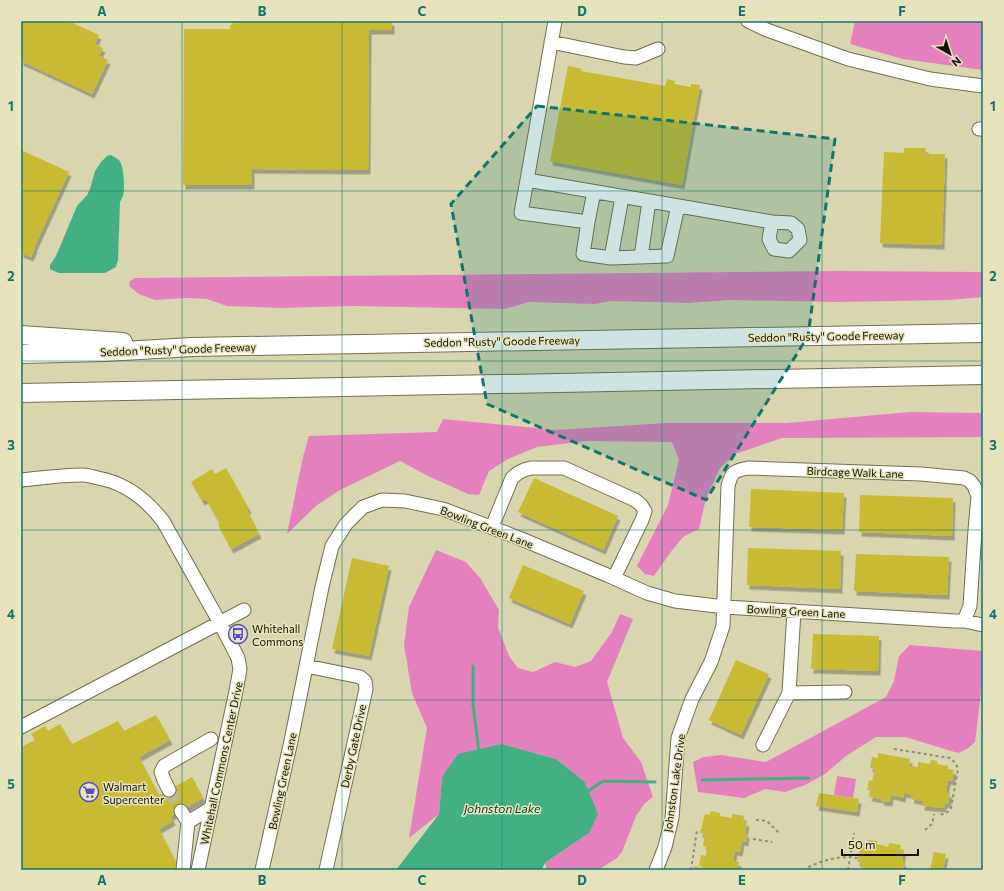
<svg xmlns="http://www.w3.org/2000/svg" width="1004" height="891" font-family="Commissioner,sans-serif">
<defs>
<filter id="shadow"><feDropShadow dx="2.5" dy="4.5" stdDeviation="0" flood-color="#0004"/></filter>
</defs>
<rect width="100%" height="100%" fill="#d9d5af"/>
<path fill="#e580be" d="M855 21H983V70L903 59 850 44Z
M837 271 983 272V297L949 300 836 302 729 300 688 303 612 301 594 304 529 302 504 309 353 306 281 308 227 306 207 299 188 298 155 300 139 294 129 286 130 281 135 278Z
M910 412 983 413V437L782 438 735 454 720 468 706 498 699 529 683 537 670 553 654 576 645 574 637 566 668 505 679 460 672 442 586 441 537 447 508 459 489 471 479 495 468 494 430 477 400 461 340 490 317 505 287 534 303 457 309 436 437 432 443 419 556 430 666 423H787Z
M436 550 466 562 480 578 499 610 498 627 509 656 518 668 533 672 555 662 575 667 591 661 612 632 620 614 633 619 607 682 623 738 641 762 653 797 645 803 636 816 622 852 617 858 598 870H546V862L589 833 584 781 556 759 502 744 442 777 439 814 409 838 427 728 412 693 404 645 409 607Z
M910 645 983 651V677L975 742 967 749 958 753 905 737H876L846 756 825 774 805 785 785 792 765 789 744 798 698 792 693 762 704 757 721 755 766 762 886 697 894 681 899 656Z
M837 776 856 779 853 798 834 795Z"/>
<path fill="#43b084" d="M111 155C114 157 117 158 119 160 124 166 125 188 123 196 122 198 121 200 120 202L118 260 116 267 105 273H59L54 271 50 269V265L56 256 77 206 87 195 90 189 95 171 101 162 107 156Z
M502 744 556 759 584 781 598 814 589 833 546 862 541 870H396L439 814 442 777 458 754Z"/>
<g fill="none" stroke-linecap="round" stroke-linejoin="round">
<path stroke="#43b084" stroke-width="3" d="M473 666V705L479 752
M702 780 809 778
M585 793 603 781 655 782"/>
</g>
<path fill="#c8ba30" filter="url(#shadow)" d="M21 21H68L99 35 95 44 103 48 99 56 108 60 92 94 21 61Z
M234 21H392V30H369L368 170 252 169V185H183L184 29H230V26L234 22Z
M568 66 582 69 581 71 665 86 667 79 675 81 674 84 691 87V84L700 85 682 185 550 161Z
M904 148H926L925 154H945L942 245 880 243 884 152 904 153Z
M21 150 69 172 34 248H35L31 257 21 253Z
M226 468 249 509 247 510 259 534 231 549 218 525 220 524 206 499 202 501 191 482 212 469 215 474Z
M534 478 618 516 603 550 518 512Z
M751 489 844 493 842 530 749 527Z
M860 495 953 498 952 536 859 532Z
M748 548 841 551 840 589 747 585Z
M856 554 949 557 947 595 854 591Z
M352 558 389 566 369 656 332 649Z
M523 565 584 591 570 624 509 598Z
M813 634 879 636 878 671 811 669Z
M736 660 769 674 741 735 709 720Z
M156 715 170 740 139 757 159 795 192 777 203 798 171 816 173 821 159 829 177 864 176 870H21V747L35 740 31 734 45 726 48 731 60 724 72 744 118 721 124 731Z
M878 753 910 759 909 766 918 767V762L930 764 931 760 937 761V764L948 766V769L954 770 952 781 948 780 946 793H950L948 804 945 803 944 808 922 806 923 801 911 799 912 795 904 793 903 798 891 795 890 802 881 801 882 799 869 797 871 791 867 790 869 780 872 781 875 769 870 768 872 757 878 758Z
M819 793 859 799 857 812 816 806Z
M711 811 720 813V816L732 818V814L744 816 743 821 747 822 745 833 747 834 746 842 742 841 740 852 735 851 733 861 739 862 737 870H694V866L702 868V866H699L701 855 706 856 707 847 703 846 705 834 700 833 705 814 710 815Z
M868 840 877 841V844L888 847 889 843 901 845 900 849 904 850 902 862H904L903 870 899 869V870H861L862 862H857L858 855H859L861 842 867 843Z
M934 852 946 854 943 870H930Z"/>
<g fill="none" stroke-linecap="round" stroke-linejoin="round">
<path stroke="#bbb896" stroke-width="13" stroke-dasharray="13 6" stroke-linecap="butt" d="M169 790 181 811"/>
<g stroke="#726f4c" stroke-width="15">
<path id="minor" d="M555 21 527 180 521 213 588 222 583 254 611 258 667 256 678 206
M748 21 767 30 848 59 930 79 983 86
M551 42 624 57 636 58 658 49
M979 129H983
M527 180 772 222 791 223 798 229 800 240 789 251 774 249 769 239 772 222
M588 222 594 192
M641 257 649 201
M611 258 622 197
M21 480C41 478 62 475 83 475 88 475 93 477 98 478 126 483 146 499 163 521L220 623 238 658 240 669 236 691 198 870
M492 527 512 478 518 473 524 470 531 468H564L635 500 641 505 645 511 642 520 614 578
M306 666 360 677 365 681 366 689 326 870
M789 693 845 692
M21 727 244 610
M763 745 789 693 794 611
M169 790 164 780 161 772 164 766 211 739
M181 811 188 822
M183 870 188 822 211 808
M262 870 291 741 322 587 332 546 346 524 363 507 382 500 405 501 443 509 519 538 607 575 647 593 675 601 725 607 955 621H964L983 625
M656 870 665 847 672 818 678 738 692 699 711 662 723 626 728 486C732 471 734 471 748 468L921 474 964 478 970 481 974 486 978 496 975 530 970 606 964 621"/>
</g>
<g stroke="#726f4c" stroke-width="20">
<path id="highway" d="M21 335 123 342
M21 354 105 352 192 347 983 333
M21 393 983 375"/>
</g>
<path stroke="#918e71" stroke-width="2" stroke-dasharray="3 3" stroke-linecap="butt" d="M894 749 950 758C954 761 956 764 958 769L951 808C948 813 944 815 939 814
M756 820 767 821 779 833
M925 830 932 824 934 814
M753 839 772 842
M691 870 697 830
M803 870C820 861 838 855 857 858
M848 870 854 833"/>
<use href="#minor" stroke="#fff" stroke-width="13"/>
<use href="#highway" stroke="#fff" stroke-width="18"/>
</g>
<path fill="#0f766e" fill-opacity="0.2" stroke="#0f766e" stroke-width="3" stroke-dasharray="8 5" stroke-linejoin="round" d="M537 106 835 139 808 336 706 500 487 404 451 204Z"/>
<path fill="none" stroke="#0f766e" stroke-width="1" stroke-opacity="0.55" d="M182 21V870M342 21V870M502 21V870M662 21V870M822 21V870M21 191H983M21 361H983M21 530H983M21 700H983"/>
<defs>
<g id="bus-ring" transform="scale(1)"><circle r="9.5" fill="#e6e3bc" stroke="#5b4cc4" stroke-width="1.5"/><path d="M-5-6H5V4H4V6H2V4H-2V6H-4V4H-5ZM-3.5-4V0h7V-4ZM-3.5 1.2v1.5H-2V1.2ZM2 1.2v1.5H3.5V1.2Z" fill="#5b4cc4"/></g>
<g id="supermarket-ring" transform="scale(1)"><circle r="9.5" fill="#e6e3bc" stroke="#5b4cc4" stroke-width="1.5"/><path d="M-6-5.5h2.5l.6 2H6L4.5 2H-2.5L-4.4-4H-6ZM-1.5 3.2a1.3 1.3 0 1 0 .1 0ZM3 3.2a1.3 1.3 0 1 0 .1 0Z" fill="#5b4cc4"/></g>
</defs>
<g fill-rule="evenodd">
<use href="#bus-ring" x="238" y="634"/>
<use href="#supermarket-ring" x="89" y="792"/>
</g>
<g text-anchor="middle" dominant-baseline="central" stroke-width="3" stroke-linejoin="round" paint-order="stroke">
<g font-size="11" fill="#141305" stroke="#e6e3bc">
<text transform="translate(826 336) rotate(-1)">Seddon "Rusty" Goode Freeway</text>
<text transform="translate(502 341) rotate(-1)">Seddon "Rusty" Goode Freeway</text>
<text transform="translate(178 349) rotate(-2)">Seddon "Rusty" Goode Freeway</text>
<text transform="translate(855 472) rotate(2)">Birdcage Walk Lane</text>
<text transform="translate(487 527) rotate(21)">Bowling Green Lane</text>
<text transform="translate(796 611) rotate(3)">Bowling Green Lane</text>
<text transform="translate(353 746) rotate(-78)">Derby Gate Drive</text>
<text transform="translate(221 763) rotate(-78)">Whitehall Commons Center Drive</text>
<text transform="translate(282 781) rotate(-78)">Bowling Green Lane</text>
<text transform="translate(674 783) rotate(-82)">Johnston Lake Drive</text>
</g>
<g font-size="11" fill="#141305" stroke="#e6e3bc" text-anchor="start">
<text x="252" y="628">Whitehall<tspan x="252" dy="13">Commons</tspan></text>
<text x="103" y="786">Walmart<tspan x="103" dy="13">Supercenter</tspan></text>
</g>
<g font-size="12" font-style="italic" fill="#02442e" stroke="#e6e3bc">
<text x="502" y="808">Johnston Lake</text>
</g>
</g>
<rect width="1004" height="891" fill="none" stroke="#e6e3bc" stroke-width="44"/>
<g transform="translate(950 54) rotate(141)" stroke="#e6e3bc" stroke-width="3" paint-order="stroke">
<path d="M0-3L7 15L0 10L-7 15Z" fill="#141305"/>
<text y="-6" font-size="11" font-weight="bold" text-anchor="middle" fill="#141305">N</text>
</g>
<path d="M842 849v6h76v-6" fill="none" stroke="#141305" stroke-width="2"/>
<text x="848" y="849" font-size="12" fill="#141305" stroke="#e6e3bc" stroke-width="3" paint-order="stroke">50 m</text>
<rect x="22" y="22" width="960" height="847" fill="none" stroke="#0f766e" stroke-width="1.5"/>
<g font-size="13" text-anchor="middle" font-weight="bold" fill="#0f766e">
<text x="102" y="16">A</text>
<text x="262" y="16">B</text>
<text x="422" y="16">C</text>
<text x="582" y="16">D</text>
<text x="742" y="16">E</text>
<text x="902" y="16">F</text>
<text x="11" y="111">1</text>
<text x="993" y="111">1</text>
<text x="11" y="281">2</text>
<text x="993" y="281">2</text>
<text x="11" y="450">3</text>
<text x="993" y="450">3</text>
<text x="11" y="619">4</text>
<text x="993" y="619">4</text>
<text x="11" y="789">5</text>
<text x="993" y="789">5</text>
<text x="102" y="885">A</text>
<text x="262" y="885">B</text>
<text x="422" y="885">C</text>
<text x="582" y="885">D</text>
<text x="742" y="885">E</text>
<text x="902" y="885">F</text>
</g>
</svg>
